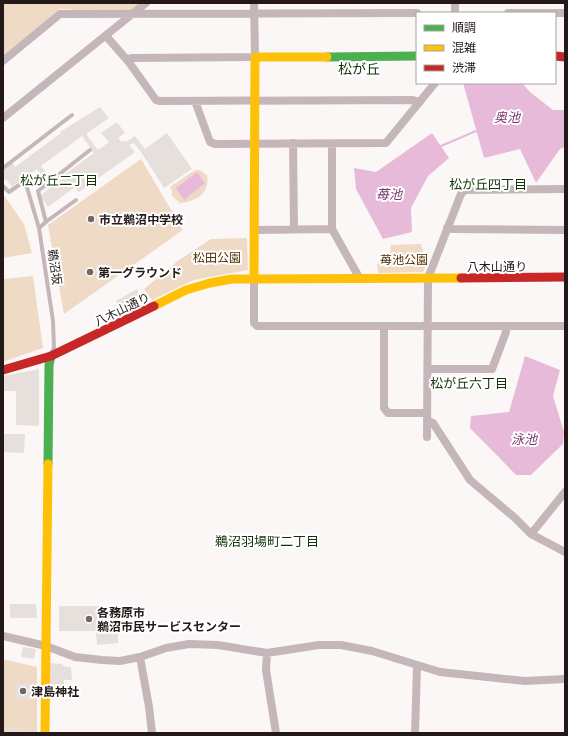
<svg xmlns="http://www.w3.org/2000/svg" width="568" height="736" font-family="Cabin,'Noto Sans JP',sans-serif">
<rect width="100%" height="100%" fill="#fcf7f7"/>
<path fill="#efdac6" d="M3 3H144L131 13 60 9 3 59Z
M141 159 183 230 64 314 48 225Z
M195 170H200L207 175C210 194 197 201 180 203L172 196V191L170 187Z
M3 194 24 224 32 253 3 258Z
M247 238 248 270 194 280 152 300 144 289 179 260 211 239Z
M421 244 427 263 423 272 378 273 377 264 389 261 391 245Z
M33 276 43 348 3 362V279Z
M3 659 37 667V733H3Z"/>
<path fill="#e8bada" d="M463 83H522L530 92 553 110H565V147L560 149 536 183 520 149 484 158Z
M432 133 449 158 428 176 411 208 412 232 383 239 356 189 354 168 376 172Z
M197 172 205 183 184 200 176 188Z
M525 356 560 370 553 396 564 432 563 444 531 475H516L470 428 471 416 509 412Z"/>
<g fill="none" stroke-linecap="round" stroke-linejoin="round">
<path stroke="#e8bada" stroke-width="2" d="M441 146 476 131"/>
</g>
<path fill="#e6dfdc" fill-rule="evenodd" d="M100 107 109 118 86 134 98 150 109 142 101 133 117 122 125 133 118 138 122 142 125 140 126 142 135 136 145 149 167 133 192 169 164 188 141 152 134 143 129 145 135 152 79 192 75 187 48 207 40 196 51 187 37 169 12 187 6 179 3 181 4 167 12 162 15 167 61 133 60 132ZM82 136 94 153 65 174 66 176 55 184 41 166Z
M137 289 143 302 122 312 116 301Z
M39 369V426L16 425V391H3V376Z
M3 434H25L24 453 3 452Z
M10 604H36L37 618H10Z
M59 606H119L118 643 97 645 96 631H59Z
M23 647 36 649 34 659 21 657Z
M49 663 62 664 63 666 71 667 72 680H64V688L48 687Z
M16 683 31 684 30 700 15 698Z
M9 727 27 730V733H8Z"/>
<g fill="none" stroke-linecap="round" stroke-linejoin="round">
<path stroke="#c5b6ba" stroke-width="4" d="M3 168 72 115
M3 186 9 192 25 181 39 228 53 321 54 348 52 352
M46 222 38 191 90 150
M39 228 47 221 76 200"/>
<path stroke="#c5b6ba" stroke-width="8" d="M455 13V3
M508 13H565
M106 36 128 61 156 100 160 101 413 100 420 102
M3 61 60 14 417 13
M128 61 131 58 255 57 254 3
M195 101 210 142 215 144 386 143 435 83
M3 118 146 3
M293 143 294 229
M447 228 453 229 565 230
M332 229 360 279
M255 230 332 229V144
M254 278V323L257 326H565
M384 327V408L388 413H427
M428 369H492L506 332V326
M427 420 433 423 470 480 515 518 531 534 565 552
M427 437 428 278 461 194 465 190 565 189
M531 534 565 492
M3 636 46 646 75 657 102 660 120 661 140 657 166 648 189 644 218 645 267 653 319 645H341L372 651 440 672 525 681 565 679
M267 653 266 670 276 733
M140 657 149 707 152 733
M415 733 417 666"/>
<path stroke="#4caf50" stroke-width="9" d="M327 57 417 56
M48 464 49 365 51 356"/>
<path stroke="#ffc107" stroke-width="9" d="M254 278 255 57H327
M154 306 186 290 210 283 232 279 461 278
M45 733 48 464"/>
<path stroke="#c62828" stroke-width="9" d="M555 56 565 57
M461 278 565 277
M3 370 51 356 154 306"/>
</g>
<g fill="#706766" stroke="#fff" stroke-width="1.5">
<circle cx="91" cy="219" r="4"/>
<circle cx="90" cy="272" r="4"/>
<circle cx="89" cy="619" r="4"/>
<circle cx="23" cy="691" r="4"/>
</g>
<g text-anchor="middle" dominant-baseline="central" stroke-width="4" stroke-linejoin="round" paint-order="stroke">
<g font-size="12" font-weight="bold" fill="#241918" stroke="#fff" text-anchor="start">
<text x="99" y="219">市立鵜沼中学校</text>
<text x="98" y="272">第一グラウンド</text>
<text x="97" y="612">各務原市<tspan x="97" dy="14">鵜沼市民サービスセンター</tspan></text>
<text x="31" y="691">津島神社</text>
</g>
<g font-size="12" fill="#513000" stroke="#fff">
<text x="217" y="257">松田公園</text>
<text x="404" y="259">苺池公園</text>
</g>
<g font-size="12" fill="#241918" stroke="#fff">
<text x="497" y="266">八木山通り</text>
<text transform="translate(55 267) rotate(82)">鵜沼坂</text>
<text transform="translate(122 309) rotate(-26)">八木山通り</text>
</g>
<g font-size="13" font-style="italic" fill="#7e346d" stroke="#fff">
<text x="507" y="117">奥池</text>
<text x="389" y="194">苺池</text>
<text x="524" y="439">泳池</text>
</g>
<g font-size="13" fill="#123307" stroke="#fff">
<text x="59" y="180">松が丘二丁目</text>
<text x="488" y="184">松が丘四丁目</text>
<text x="469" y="383">松が丘六丁目</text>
<text x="267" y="541">鵜沼羽場町二丁目</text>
</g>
<g font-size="14" fill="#123307" stroke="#fff">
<text x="359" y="69">松が丘</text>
</g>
</g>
<rect width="568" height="736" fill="none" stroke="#241918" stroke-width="8"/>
<rect x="416" y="12" width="140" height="72" fill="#ffffff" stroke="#a7a3a3"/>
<rect x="424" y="25" width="20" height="6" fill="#4caf50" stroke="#a7a3a3"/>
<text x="452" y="32" font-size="12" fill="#241918">順調</text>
<rect x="424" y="45" width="20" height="6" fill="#ffc107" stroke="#a7a3a3"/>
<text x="452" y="52" font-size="12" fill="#241918">混雑</text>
<rect x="424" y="65" width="20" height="6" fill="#c62828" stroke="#a7a3a3"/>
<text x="452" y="72" font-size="12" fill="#241918">渋滞</text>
</svg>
